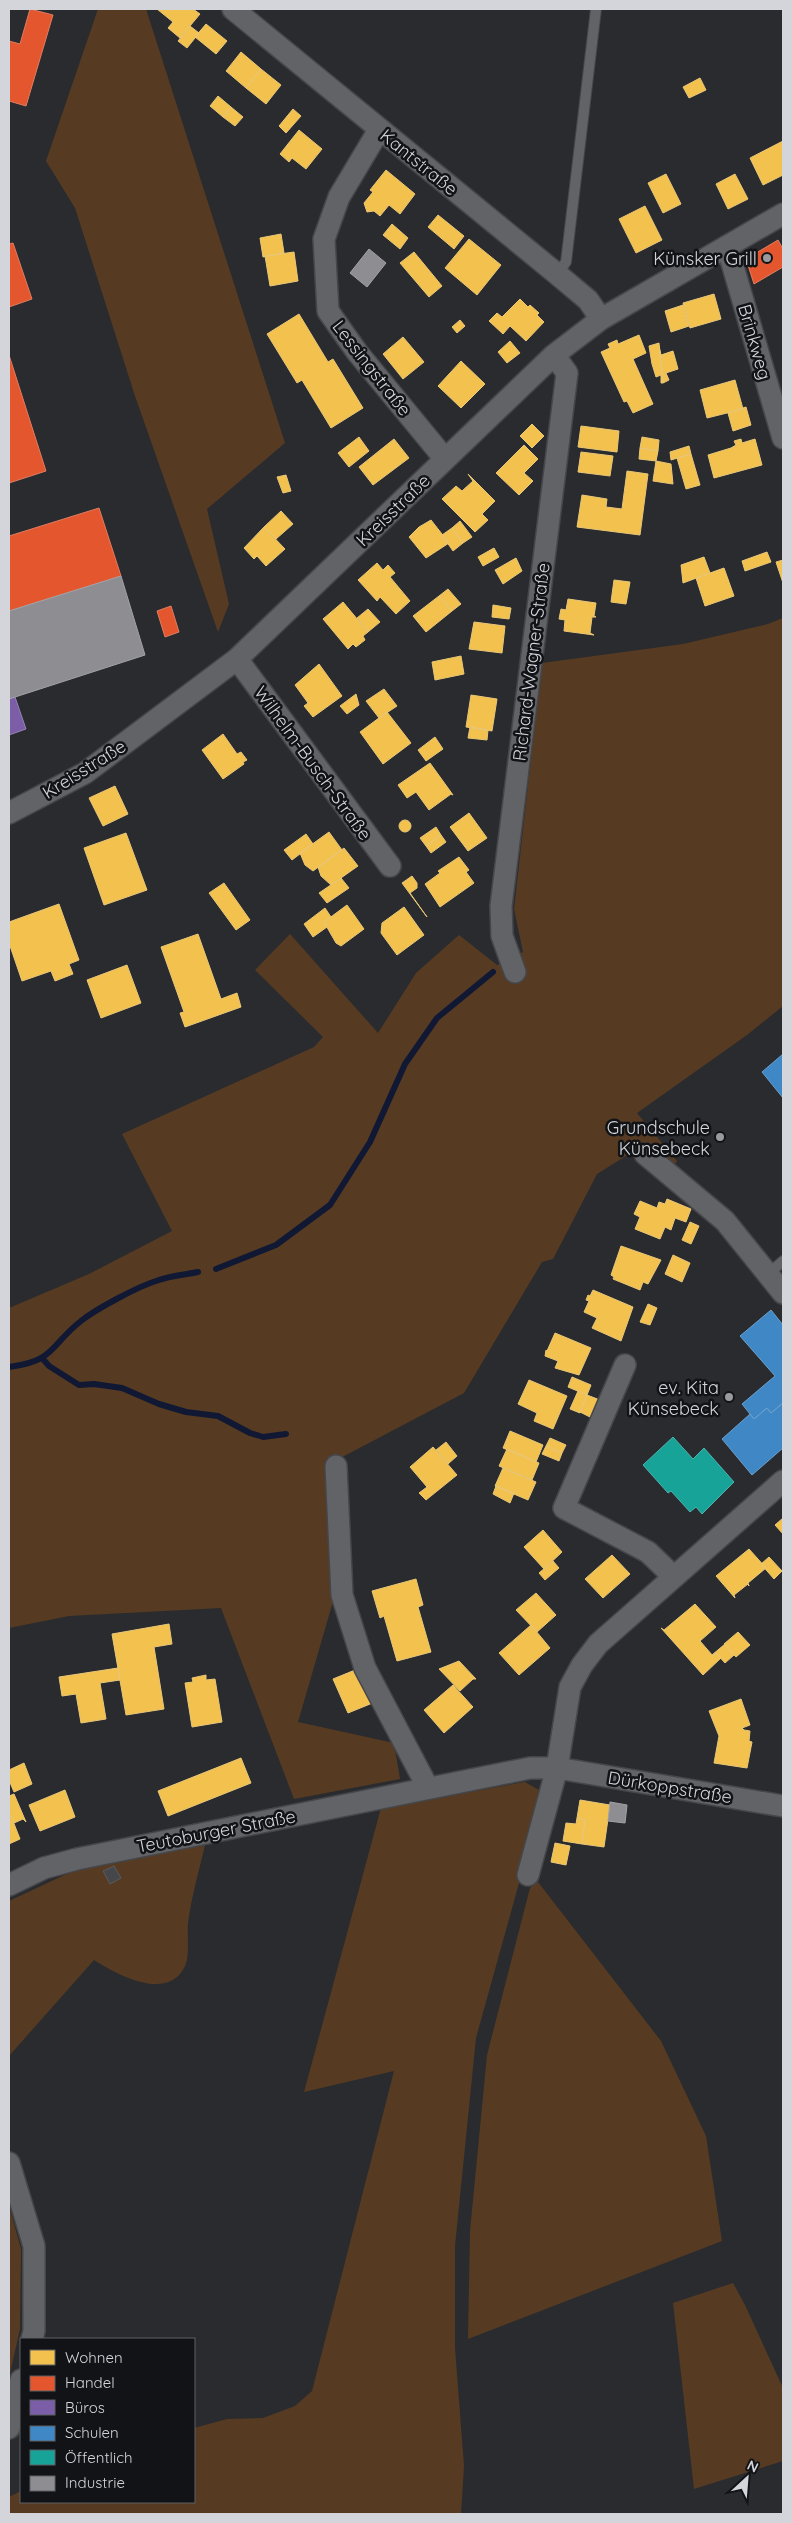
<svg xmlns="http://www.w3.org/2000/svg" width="792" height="2523" font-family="Quicksand,sans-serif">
<rect width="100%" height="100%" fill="#2a2b2f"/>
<path fill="#563b22" d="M98 9H146L285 443 207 509 229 604 218 632 135 396 75 208 46 161Z
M783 618V1006L747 1035 637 1113 677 1161 674 1165 643 1143 629 1154 597 1174 553 1259 542 1262 464 1393 329 1464 334 1598 298 1722 394 1743 400 1779 294 1799 221 1608 69 1616 9 1628V1308L89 1274 172 1231 122 1134 314 1047 323 1037 255 970 290 934 378 1033 416 973 459 935 497 965 523 952 514 909 542 663 683 644 768 624Z
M525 1782 544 1793 476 2038 455 2246V2348L464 2466 461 2514H9V2497L21 2491V2502H194V2428L227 2419 263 2418 295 2406 312 2391 394 2071 304 2092 381 1808Z
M205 1845C199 1871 191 1898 188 1924 187 1936 190 1955 185 1966 168 2003 116 1974 94 1960L9 2056V1901L73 1871Z
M538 1882 661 2041 706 2136 722 2241 468 2339 470 2231 487 2055 530 1888Z
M9 2206 21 2249 20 2329 9 2378Z
M733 2283 745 2305 783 2388V2461L694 2489 673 2303Z"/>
<path fill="#f2c14e" stroke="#e9c778" d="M157 9H193L200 14 180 38 168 28 173 22Z
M206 24 227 41 216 54 195 37Z
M190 26 199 33 187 48 178 41Z
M241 52 261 69 246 88 226 71Z
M261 69 281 85 266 104 246 88Z
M700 78 706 90 689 98 683 87Z
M218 96 231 107 223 117 210 106Z
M231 107 243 117 235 126 223 117Z
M293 109 301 116 286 133 279 126Z
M299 130 322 149 306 169 292 158 289 162 280 154Z
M783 141V175L763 185 750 158Z
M386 170 415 194 400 214 389 205 380 216 374 211 367 212 364 203 373 192 370 190Z
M666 174 681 204 663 213 648 183Z
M735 174 748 199 728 209 716 184Z
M645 206 662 240 636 253 619 219Z
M438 215 464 236 454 249 428 227Z
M392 224 408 238 400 249 383 235Z
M281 234 284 253 263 257 260 238Z
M469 239 501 265 477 295 445 268Z
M294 252 298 281 270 286 265 256Z
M414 252 442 286 429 297 400 263Z
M714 294 721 319 690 328 683 303Z
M520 299 528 307 530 305 539 313 537 315 544 322 526 341 510 326 503 334 489 321 497 313 502 317Z
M683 305 689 326 671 332 665 311Z
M299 314 328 362 333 359 363 408 331 428 302 380 297 383 267 334Z
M460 320 465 326 457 333 452 327Z
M639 335 646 353 633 359 653 404 633 413 627 401 624 402 601 352 610 348 608 344 617 340 618 344Z
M403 337 424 362 403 379 383 354Z
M510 341 520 353 507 363 498 352Z
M659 343 663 383H661V375L656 377 652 364 649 346Z
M659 346 661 355 673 351 678 369 666 373 669 380 663 383Z
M461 361 485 384 461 408 438 386Z
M735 380 743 409 707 418 700 390Z
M746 407 751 425 733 431 728 413Z
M532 424 544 436 532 448 520 436Z
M581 426 619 431 617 452 578 447Z
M359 437 369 451 349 467 338 453Z
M642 437 659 440 658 451 640 448Z
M394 439 409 458 373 485 359 467Z
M741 439 742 443 755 439 762 465 714 478 708 455 731 448 736 445 734 441Z
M524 445 538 459 524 473 533 481 519 495 496 473Z
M689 446 691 454 671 460 670 452Z
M640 448 658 451 656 461 639 459Z
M581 452 613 456 610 476 578 472Z
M691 454 700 485 686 489 677 458Z
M656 461 671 464 673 484 653 481Z
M627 471 648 474 640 535 577 527 582 495 607 499 606 507 622 509Z
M468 474 495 501 482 514 488 520 475 532 442 499 456 486 462 491 473 481Z
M286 475 291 491 283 493 277 477Z
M281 511 293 524 276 539 264 527Z
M431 520 449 543 426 558 409 537 419 527Z
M460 521 472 537 463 543 452 528Z
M264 527 285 549 266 566 257 556 254 559 244 548Z
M452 528 463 543 453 551 442 535Z
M494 548 499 557 483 566 478 557Z
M767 552 771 562 745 571 742 561Z
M704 557 710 573 683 583 681 565Z
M516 558 522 571 503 584 495 570Z
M783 560V583L776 562Z
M377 563 383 570 388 565 395 573 390 577 410 601 396 614 380 597 377 601 358 580Z
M724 568 734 596 705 606 696 578Z
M614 580 630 582 626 604 611 602Z
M448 589 461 604 452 611 439 596Z
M439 596 452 611 426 632 413 616Z
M568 599 596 603 594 616 596 617H592L590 633 594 635 564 631 565 620 559 619 561 609 566 610Z
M343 602 368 632 363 636 365 640 356 647 353 644 348 649 323 619Z
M493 605 511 608 509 619 492 617Z
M368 609 380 622 368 632 357 618Z
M474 622 505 626 502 653 469 649Z
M461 656 464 674 435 680 432 662Z
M319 664 342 696 313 717 304 706 308 703 295 685Z
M384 689 397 706 379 718 366 701Z
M356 694 359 705 347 714 340 706Z
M471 695 497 699 492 731 466 727Z
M387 712 411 743 383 764 360 732Z
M470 727 488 730 487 740 468 738Z
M223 734 237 754 241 752 247 760 243 762 244 764 223 779 202 750Z
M435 737 443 749 426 761 418 750Z
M430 763 453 795 451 794 429 810 416 792 407 798 398 785Z
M115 786 128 814 103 826 89 798Z
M469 813 487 838 468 851 450 827Z
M399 826a6 6 0 1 1 12 0a6 6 0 1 1-12 0Z
M436 827 441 835 426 846 420 838Z
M329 832 342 850 313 871 305 865 300 853Z
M126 833 147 890 104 905 84 848Z
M306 834 313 844 292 860 284 850Z
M441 835 446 842 431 853 426 846Z
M344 848 358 866 331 885 321 876 318 867Z
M459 857 469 870 466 872 474 883 440 907 425 884 440 873 438 871Z
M412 876 417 883V888L410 893 427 917 402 883Z
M341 878 349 888 327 903 319 893Z
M224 883 250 920 236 930 209 893Z
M59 904 79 960 69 964 73 974 55 981 51 971 22 981 9 943V922Z
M347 905 364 929 341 946 336 943 324 922Z
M404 907 424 935 397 955 381 933 382 923Z
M325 908 331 917 324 922 327 927 313 937 304 924Z
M198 934 221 999 237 993 241 1007 185 1027 180 1013 184 1012 161 947Z
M127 965 141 1003 101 1018 87 980Z
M667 1199 691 1209 686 1222 675 1218 671 1230 665 1227 660 1239 635 1229 640 1217 634 1214 640 1201 657 1208 659 1202 665 1204Z
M690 1222 699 1226 691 1244 682 1240Z
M621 1246 661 1260 648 1284 643 1282 640 1290 613 1279 614 1277 611 1275Z
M673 1255 690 1263 682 1282 665 1274Z
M593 1290 633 1307 621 1341 592 1328 597 1318 584 1312 589 1301 586 1300 588 1295 590 1296Z
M648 1304 657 1308 650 1325 640 1322Z
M555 1333 591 1348 579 1375 555 1368 558 1361 545 1356 546 1350 547 1351Z
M572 1377 591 1385 587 1395 568 1387Z
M529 1380 567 1396 553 1429 534 1421 537 1413 518 1404Z
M578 1391 587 1395 580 1413 570 1409Z
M587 1395 600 1400 592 1418 580 1412Z
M510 1431 543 1445 536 1462 503 1448Z
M550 1438 566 1445 562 1453 546 1446Z
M446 1442 457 1456 448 1464 436 1450Z
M546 1446 562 1453 559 1461 542 1454Z
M433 1447 457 1475 426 1500 419 1493 427 1487 410 1467Z
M507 1449 539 1463 532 1480 499 1466Z
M503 1468 536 1482 528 1500 495 1486Z
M496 1486 514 1493 510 1503 493 1494Z
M783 1518V1534L775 1525Z
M543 1530 562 1552 544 1569 524 1547Z
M749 1549 766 1568 748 1583 749 1586 748 1584 734 1595 735 1598 716 1576Z
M612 1555 630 1574 603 1598 585 1579Z
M769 1557 782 1571 774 1579 761 1564Z
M553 1561 559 1568 545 1580 539 1573Z
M416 1579 423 1605 418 1607 431 1652 397 1661 384 1616 380 1618 372 1591Z
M536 1593 556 1615 537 1632 516 1610Z
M695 1604 716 1627 700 1641 713 1656 716 1653 721 1658 703 1675 661 1628 664 1630Z
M169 1624 172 1644 154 1647 164 1709 126 1715 112 1634Z
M531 1625 550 1648 519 1675 499 1653Z
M738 1632 750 1645 736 1657 724 1644Z
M725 1644 734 1655 725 1663 716 1653 712 1655Z
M459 1661 476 1679H473L460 1691 439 1669Z
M118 1668 120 1680 100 1683 106 1719 81 1723 76 1694 62 1696 59 1677Z
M360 1668 375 1702 348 1713 333 1679Z
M206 1675V1680L215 1679 222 1722 192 1727 185 1683 193 1682 192 1678Z
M453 1685 473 1707 444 1733 424 1710Z
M741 1699 750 1725 742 1728 744 1730 750 1731 749 1741 752 1742 747 1768 714 1763 719 1736 709 1711Z
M241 1758 251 1783 168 1816 158 1791Z
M24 1763 32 1784 14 1792 9 1780V1770Z
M65 1790 75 1817 40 1831 29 1805Z
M14 1794 26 1822 23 1819 14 1823 11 1816 9 1817V1796Z
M580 1800 610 1805 604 1847 582 1844 585 1820 577 1818Z
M11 1816 20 1839 9 1844V1817Z
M577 1818 585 1820 582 1844 563 1841 566 1823 576 1824Z
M555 1843 570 1846 566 1865 551 1862Z"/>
<path fill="#e4572e" stroke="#df7d62" d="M30 9 53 15 26 106 9 101V41L20 44Z
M778 240 783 249V267L754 284 746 259Z
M13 243 32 299 9 307V244Z
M9 355 46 471 9 483Z
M99 508 121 576 9 611V536Z
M171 606 179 632 165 637 157 611Z"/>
<path fill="#7b5ea7" stroke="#9582b6" d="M15 697 26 729 9 735V699Z"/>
<path fill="#3f88c5" stroke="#6b9fcb" d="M783 1054V1098L762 1072Z
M771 1310 783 1325V1403L771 1413 767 1408 754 1419 742 1404 775 1376 740 1336Z
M783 1403V1448L752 1475 722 1439 750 1414 754 1419 767 1408 771 1413Z"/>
<path fill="#17a398" stroke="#4fb2ac" d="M673 1437 693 1459 704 1448 734 1482 702 1514 696 1507 690 1512 671 1491 668 1493 643 1465Z"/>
<path fill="#8d8d92" stroke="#a2a3a8" d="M369 249 386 263 367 287 350 273Z
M121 576 145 655 9 699V611Z
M610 1802 627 1805 625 1823 608 1821Z"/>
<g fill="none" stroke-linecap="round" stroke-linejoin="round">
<path stroke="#101834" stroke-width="6" d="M216 1269 276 1245 330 1205 370 1142 405 1064 437 1018 493 972
M42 1358 49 1366 79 1385 94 1384 122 1388 159 1404 186 1412 218 1416 250 1433 263 1437 286 1434
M9 1367C56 1361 50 1345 81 1321 96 1309 137 1287 156 1281 169 1276 184 1275 198 1272"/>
</g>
<path fill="#46474a" stroke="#5a5b5f" d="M114 1866 121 1878 110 1884 103 1871Z"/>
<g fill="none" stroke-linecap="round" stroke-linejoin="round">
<g stroke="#45464a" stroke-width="12">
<path id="lane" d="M557 274 566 262 596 9
M768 1274 783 1261"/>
</g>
<g stroke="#45464a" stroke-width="24">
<path id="street" d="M233 9 557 274 588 300 601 319
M379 130 339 197 324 239 328 311 357 352 445 459
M727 246 783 438
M237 659 390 866
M9 813 85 773 237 659 554 355 601 319 783 214
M515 972 502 936 501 906 567 373 554 355
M645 1154 725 1221 783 1293
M625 1365 564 1508 648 1552 674 1577
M336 1466 342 1595 365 1668 428 1788
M528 1875 557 1768 570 1687 582 1665 598 1644 783 1481
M9 1885 44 1868 77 1859 530 1768H557L783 1806
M9 2163 34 2246V2331L32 2339
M9 2428 21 2380"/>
</g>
<use href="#lane" stroke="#616366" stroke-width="10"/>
<use href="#street" stroke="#616366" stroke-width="21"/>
</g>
<g fill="#989a9e" stroke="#111316" stroke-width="2">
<circle cx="767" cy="258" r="5"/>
<circle cx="720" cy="1137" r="5"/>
<circle cx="729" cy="1397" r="5"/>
</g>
<g text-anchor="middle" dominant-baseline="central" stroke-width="5" stroke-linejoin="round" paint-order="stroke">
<g font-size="18" fill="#d3d5da" stroke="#111316">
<text transform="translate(419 162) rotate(39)">Kantstraße</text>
<text transform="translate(755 342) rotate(74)">Brinkweg</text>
<text transform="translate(372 368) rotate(52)">Lessingstraße</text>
<text transform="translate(393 510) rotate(-44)">Kreisstraße</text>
<text transform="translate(531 662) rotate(-83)">Richard-Wagner-Straße</text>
<text transform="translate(313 763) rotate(54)">Wilhelm-Busch-Straße</text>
<text transform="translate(84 769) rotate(-32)">Kreisstraße</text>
<text transform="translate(670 1787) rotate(9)">Dürkoppstraße</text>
<text transform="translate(216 1831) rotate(-11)">Teutoburger Straße</text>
</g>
<g font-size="18" fill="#d3d5da" stroke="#111316" text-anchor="end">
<text x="757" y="258">Künsker Grill</text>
<text x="710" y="1127">Grundschule<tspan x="710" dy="21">Künsebeck</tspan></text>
<text x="719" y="1387">ev. Kita<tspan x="719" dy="21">Künsebeck</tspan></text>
</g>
</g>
<rect width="792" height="2523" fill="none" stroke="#d3d5da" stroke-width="20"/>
<rect x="20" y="2338" width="175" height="165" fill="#111316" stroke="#5f6164"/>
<rect x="30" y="2350" width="25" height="15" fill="#f2c14e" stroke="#5f6164"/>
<text x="65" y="2363" font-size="15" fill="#d3d5da">Wohnen</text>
<rect x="30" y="2376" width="25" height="15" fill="#e4572e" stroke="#5f6164"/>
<text x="65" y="2388" font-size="15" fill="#d3d5da">Handel</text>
<rect x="30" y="2400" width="25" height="15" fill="#7b5ea7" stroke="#5f6164"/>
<text x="65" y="2413" font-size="15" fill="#d3d5da">Büros</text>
<rect x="30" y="2426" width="25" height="15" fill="#3f88c5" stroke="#5f6164"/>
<text x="65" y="2438" font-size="15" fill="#d3d5da">Schulen</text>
<rect x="30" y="2450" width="25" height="15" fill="#17a398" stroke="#5f6164"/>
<text x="65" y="2463" font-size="15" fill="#d3d5da">Öffentlich</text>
<rect x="30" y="2476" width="25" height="15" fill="#8d8d92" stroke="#5f6164"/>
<text x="65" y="2488" font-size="15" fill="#d3d5da">Industrie</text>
<g transform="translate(747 2478) rotate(26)" stroke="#111316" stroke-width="4" paint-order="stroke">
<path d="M0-4L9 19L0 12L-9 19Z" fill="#d3d5da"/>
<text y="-8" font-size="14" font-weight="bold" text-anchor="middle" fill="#d3d5da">N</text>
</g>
</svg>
